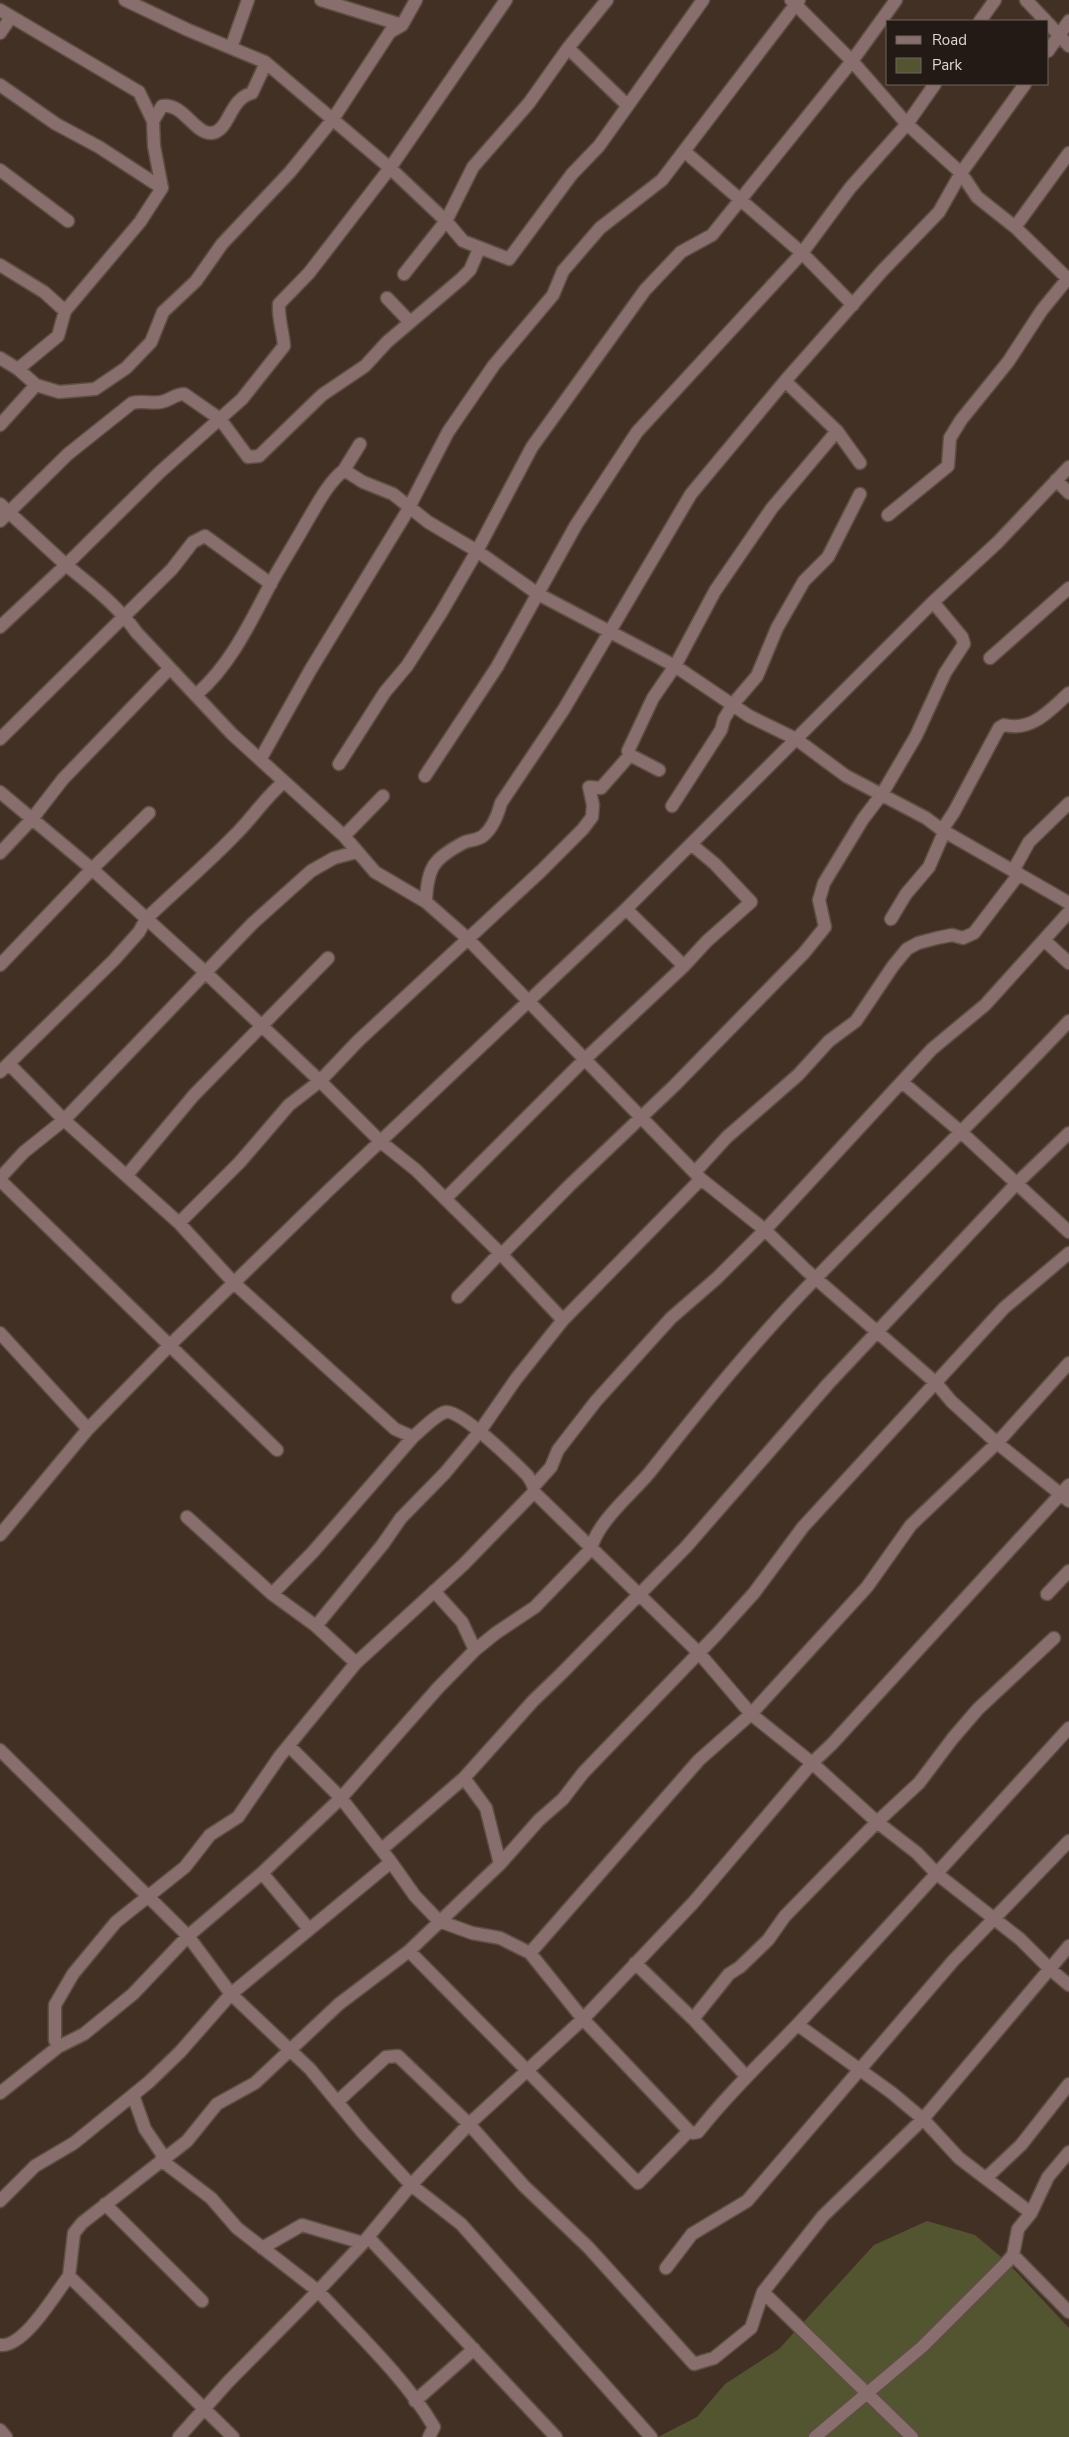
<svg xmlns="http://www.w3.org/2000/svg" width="1069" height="2437" font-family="'Nunito Sans',sans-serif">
<rect width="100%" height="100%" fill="#433025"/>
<path fill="#535530" d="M927 2221 975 2235 1007 2262 1069 2328V2437H658L697 2417 725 2384 779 2349 874 2245Z"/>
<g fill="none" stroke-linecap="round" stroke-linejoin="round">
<g stroke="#5f4e43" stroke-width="15">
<path id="minor" d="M125 0 188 30 265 62 390 168 446 221 463 241 509 259 572 174 599 146 703 0
M321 0 402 25
M791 0 852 61 907 124 961 173 977 197 1015 227 1069 280
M1026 0 1046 21
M0 10 139 92 153 121 154 146 162 188 140 222 65 311 58 336 18 369
M980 21 995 0
M1048 23 1069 46
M0 33 11 17
M231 48 248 0
M568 48 627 105
M1048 51 1069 21
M0 85 56 124 99 147 162 188
M153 121 162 106C183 102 195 135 212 133 230 130 229 99 252 93L266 63
M684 151 802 253 853 305
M0 170 68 221
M1015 227 1069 153
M0 265 44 292 65 311
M404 274 446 221 473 167 529 103 568 48 607 0
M387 298 410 322
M0 358 18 369 36 385 59 392 95 389 126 368 151 342 163 312 196 281 222 244 290 172 333 119 390 32 402 25 416 0
M785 381 837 431 860 463
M0 425 36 385
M344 470 360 444
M1056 480 1069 493
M0 504 66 565 160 472 242 399 284 346C283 331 278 319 279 304L309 273 390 168 506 0
M888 515 948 466 950 438 961 420 1008 362 1042 310 1069 277
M0 521 68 454 132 403C142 400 151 404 161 402 169 401 175 394 184 394L220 419 248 457 259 456 322 395 365 366 387 342 461 279 470 270 479 249
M0 627 66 565C92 586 118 606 137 633L232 734 344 836 375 872 426 902 467 938 701 1179 765 1230 806 1270 936 1383 951 1401 997 1443 1069 1501
M990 658 1069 588
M197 694C231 664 250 623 271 583 282 563 295 543 306 523 317 505 327 484 344 470L363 482 393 494 428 522 477 551 538 594 675 666 749 716 796 739 846 776 926 818 942 830 1069 903
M0 739 172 569 193 542 205 536 271 584
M630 755 628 751 653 698 675 666 715 591 772 508 837 431
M261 758 311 669 405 515 448 432 494 365 553 295 563 271 600 228 662 180 799 0
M339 764 385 692 407 666 441 613 477 551 532 447 645 290 681 252 712 235 852 61 896 0
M425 776 497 667 576 525 637 432 802 253 850 188 907 124 935 84
M0 792 92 869 205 972 320 1081 358 1041 541 871 583 829 592 817 593 805 589 787 601 788 630 755 659 770
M672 806 721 730 724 719 733 704 757 676 777 628 804 581 828 557 860 494
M942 830 954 812 999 728 1004 725C1032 732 1050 710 1069 693
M344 836 383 796
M0 853 32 819 63 779 170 668
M1013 871 1029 842 1069 803
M426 902C427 867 434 858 465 842 470 840 478 840 483 836 493 828 498 814 501 803L564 709 691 494 785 381 883 270 939 212 961 173 1025 84
M626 909 684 966
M891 919 906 894 929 867 945 830
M1044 940 1069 963
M0 965 92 869 149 813
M9 1064 64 1120 179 1223 234 1283 395 1429 413 1437C420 1431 438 1413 446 1412 459 1408 516 1464 527 1475 531 1480 534 1486 534 1492L699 1653 751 1714 812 1763 877 1822 917 1853 937 1874 1020 1939 1051 1970 1069 1985
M0 1072 114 960 139 932 146 919C175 891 206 865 234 836 252 819 265 797 284 782
M902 1082 961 1132 1069 1232
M695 1172 727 1137 798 1075 829 1041 856 1021 893 966 907 949 918 943 937 938 952 935 963 938 974 933 1019 874
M127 1175 194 1095 328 958
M0 1178 24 1152 64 1120 253 923 311 871 334 858 357 852
M0 1180 277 1450
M445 1199 584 1060 684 966 707 941 751 902 715 864 691 844
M179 1223 240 1162 289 1105 320 1081 381 1142 416 1170 500 1253
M501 1255 570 1185 675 1085 804 953 825 927 819 900 824 883 863 819 882 794 916 736 945 673 964 644 962 637 933 602
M458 1297 500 1253 563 1320
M0 1333 88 1429
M1069 1363 997 1443 911 1525 867 1587 751 1714 699 1760 530 1953 583 2019 689 2131 693 2133 698 2132C732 2088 774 2051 811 2010 898 1917 983 1822 1069 1728
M534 1486 551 1467 558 1450 596 1401 671 1318 717 1278 765 1230 932 1049 985 1005 1069 912
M187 1517 272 1594 316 1626 356 1663
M0 1535 88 1429 169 1346 329 1190 626 909 933 602 998 542 1069 467
M434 1591 462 1622 475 1650
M272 1594 313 1552 413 1437
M1047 1594 1069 1571
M316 1626 383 1544 401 1518 445 1473 480 1431 516 1379 563 1320 701 1179
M289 1746 341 1798 391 1862 415 1896 439 1921 472 1933 500 1938 530 1953
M0 1750 188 1936 231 1994 310 2069 363 2133 411 2185 461 2224 651 2437
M464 1778 486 1808 500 1864
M382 1849 464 1778 533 1701 561 1674 686 1547 828 1384 1016 1184 1069 1133
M262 1873 309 1929
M409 1951 638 2183 689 2131
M635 1963 693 2019 746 2076
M693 2019 729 1974 740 1967 768 1940 785 1916 877 1822 919 1783 953 1738 978 1709 1054 1638
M798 2025 892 2093 923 2119 959 2158 1031 2213
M58 2047 55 2040V2005L73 1974 116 1922 185 1867 210 1835 238 1817 280 1756 356 1663 463 1565 534 1492
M0 2093 58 2047 84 2034 133 1994 188 1936 262 1873 341 1798 438 1688 475 1650 496 1633 535 1607 591 1549C597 1522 632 1494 650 1472 703 1405 757 1338 817 1277 900 1191 987 1108 1069 1021
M133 2095 145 2129 164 2157
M337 2102 386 2057 398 2056 469 2124 524 2186 588 2247 694 2364 714 2358 751 2328 763 2292
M161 2160 211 2198 237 2228 318 2291 363 2243
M986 2178 1021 2145 1069 2084
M0 2201 35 2166 74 2143 149 2082 180 2052 231 1994 391 1862
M105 2204 202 2301
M368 2237 556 2437
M262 2248 302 2225 363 2243 411 2185 469 2124 583 2019 693 1903 812 1763 832 1744 1069 1485
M1013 2255 1069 2312
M666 2268 692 2234 747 2201 953 1961 1069 1841
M0 2345C24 2348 55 2294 69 2276
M415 2401 474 2349
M0 2430 6 2437
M179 2437 228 2382 318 2291C356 2332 406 2379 434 2427L429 2437
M233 2437 69 2276 74 2233 82 2223 187 2141 217 2104 255 2083 339 2004 409 1951 500 1864 539 1820 563 1799 583 1773 717 1634 754 1593 803 1527 1004 1308 1069 1253
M815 2437 922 2347 1007 2262 1013 2255 1018 2229 1031 2213 1048 2177 1069 2152
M912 2437 763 2292 823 2216 923 2119 1069 1946"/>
</g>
<use href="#minor" stroke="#886e6d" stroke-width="12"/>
</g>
<rect x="886" y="20" width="162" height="65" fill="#231a15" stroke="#6f645f"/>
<rect x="896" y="36" width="25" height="8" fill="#886e6d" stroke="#6f645f"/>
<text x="932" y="45" font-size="15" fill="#e1d4cd">Road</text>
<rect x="896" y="58" width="25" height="15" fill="#535530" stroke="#6f645f"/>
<text x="932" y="70" font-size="15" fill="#e1d4cd">Park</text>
</svg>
